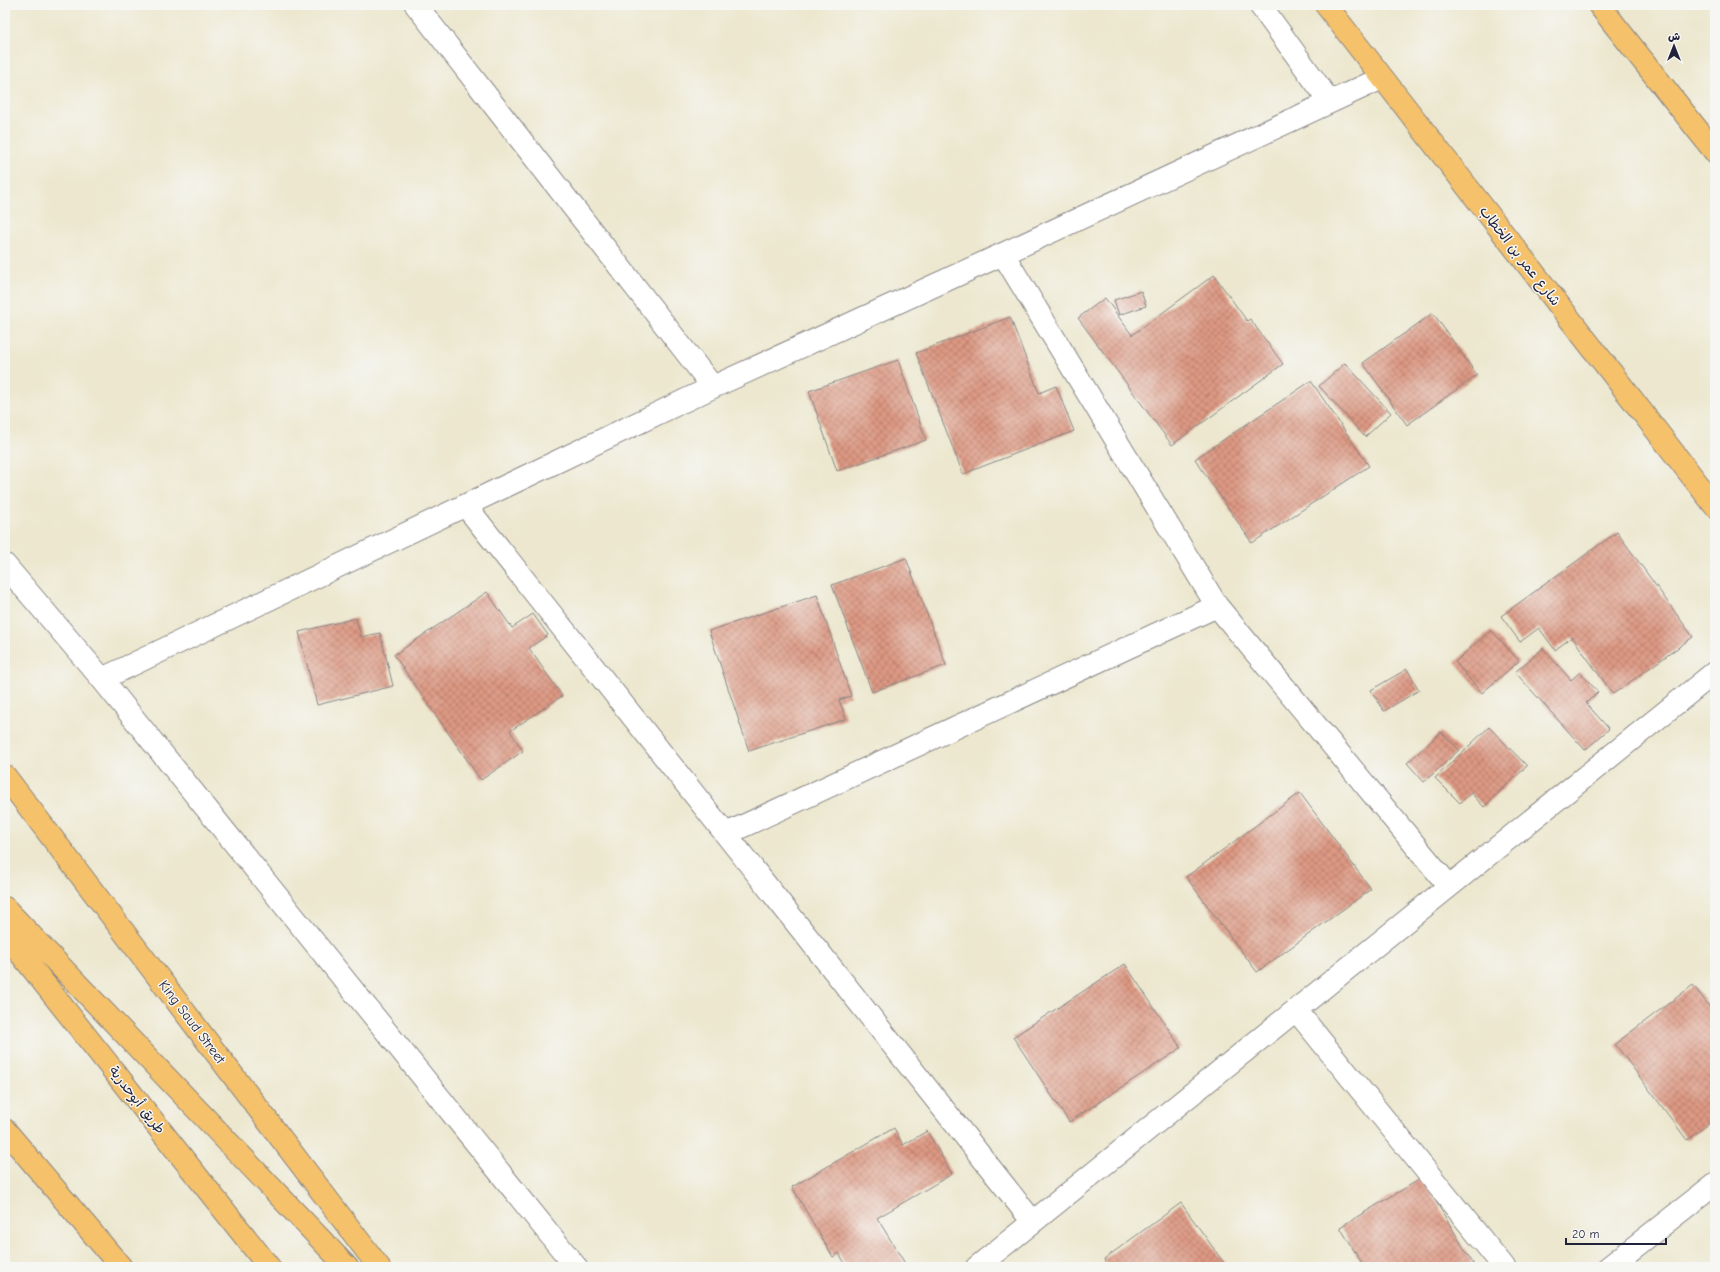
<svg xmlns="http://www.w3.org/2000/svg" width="1720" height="1272" font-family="'Comic Neue','Playpen Sans Arabic',sans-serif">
<defs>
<pattern id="building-cross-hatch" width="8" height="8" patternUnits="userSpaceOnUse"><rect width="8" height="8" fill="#dd9983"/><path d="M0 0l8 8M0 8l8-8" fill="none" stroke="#b37c6c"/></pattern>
</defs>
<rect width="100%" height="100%" fill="#f6f6f2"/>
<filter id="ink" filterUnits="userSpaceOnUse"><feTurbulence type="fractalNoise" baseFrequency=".025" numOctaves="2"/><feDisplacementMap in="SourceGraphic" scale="8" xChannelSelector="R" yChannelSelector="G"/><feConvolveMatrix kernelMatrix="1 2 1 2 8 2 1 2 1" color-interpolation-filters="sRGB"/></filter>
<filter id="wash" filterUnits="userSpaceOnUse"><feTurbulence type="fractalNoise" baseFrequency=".012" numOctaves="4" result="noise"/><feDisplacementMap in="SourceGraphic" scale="16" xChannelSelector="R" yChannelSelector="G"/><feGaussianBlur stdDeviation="0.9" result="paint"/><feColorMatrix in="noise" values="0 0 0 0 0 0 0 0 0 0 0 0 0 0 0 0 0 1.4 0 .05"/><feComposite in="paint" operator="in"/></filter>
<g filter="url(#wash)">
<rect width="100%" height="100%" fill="#ece7ce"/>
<g id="blocks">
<path fill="url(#building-cross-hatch)" d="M1214 275 1247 321 1250 319 1283 364 1172 445 1078 318 1105 298 1132 335Z
M1141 291 1146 306 1119 315 1114 300Z
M1433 313 1477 375 1407 425 1363 363Z
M1010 317 1039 393 1056 386 1074 431 963 474 916 353Z
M898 360 926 440 837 471 809 391Z
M1345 363 1391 413 1365 437 1319 386Z
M1311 381 1369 466 1252 543 1195 459Z
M1617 532 1693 637 1613 694 1572 637 1555 650 1539 628 1520 642 1501 616Z
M906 558 946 665 872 692 832 585Z
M487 592 512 628 533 614 548 635 529 648 562 696 510 731 523 751 481 780 394 655Z
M817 595 851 696 839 700 846 719 749 751 709 631Z
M356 618 361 637 380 633 393 686 317 705 299 632Z
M1491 630 1519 661 1482 693 1455 662Z
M1543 648 1571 680 1580 672 1598 692 1586 703 1609 729 1585 750 1515 672Z
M1407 669 1419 690 1384 711 1371 690Z
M1489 727 1527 766 1484 807 1471 793 1460 803 1435 778Z
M1441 732 1459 750 1424 782 1407 763Z
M1300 793 1371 889 1257 972 1186 877Z
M1125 964 1181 1048 1069 1122 1013 1037Z
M1693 985 1715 1014V1119L1687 1140 1615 1044Z
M894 1128 903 1145 927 1131 952 1174 877 1218 906 1265 903 1267H847L839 1253 833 1257 792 1187Z
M1422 1178 1475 1267H1364L1340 1227Z
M1181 1203 1227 1267H1109L1104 1259Z"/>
</g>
</g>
<g filter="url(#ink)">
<use href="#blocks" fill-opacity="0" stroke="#878484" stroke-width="1"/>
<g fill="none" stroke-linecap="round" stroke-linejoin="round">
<g stroke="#878484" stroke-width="24">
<path id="minor" d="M416 5 713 387
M1260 5 1330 102
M1003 254 1217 606 1449 886
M465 505 1033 1222
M5 565 102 679 576 1267
M102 679 713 387 1003 254 1382 78
M726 834 1217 606
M1296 1010 1504 1267
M977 1267 1715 672
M1609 1267 1715 1184"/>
</g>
<g stroke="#878484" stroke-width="24">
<path id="major" d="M1326 5 1715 506
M1599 5 1715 152
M5 776 379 1267"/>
</g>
<g stroke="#878484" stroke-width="24">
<path id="highway" d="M5 908 347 1267
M5 934 269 1267
M5 1130 121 1267"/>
</g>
<use href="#minor" stroke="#fff" stroke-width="22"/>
<use href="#major" stroke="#f5c16b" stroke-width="22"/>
<use href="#highway" stroke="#f5c16b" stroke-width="22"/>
</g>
</g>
<g text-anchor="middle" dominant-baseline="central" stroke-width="3" stroke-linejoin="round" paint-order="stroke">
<g font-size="14" fill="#22223b" stroke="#f6f6f2">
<text transform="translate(1520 256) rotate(52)">شارع عمر بن الخطاب</text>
<text transform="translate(192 1022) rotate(53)">King Saud Street</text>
<text transform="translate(137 1100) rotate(52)">طريق أبوحدرية</text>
</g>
</g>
<rect width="1720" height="1272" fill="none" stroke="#f6f6f2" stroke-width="20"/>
<g transform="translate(1674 46)" stroke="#f6f6f2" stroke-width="3" paint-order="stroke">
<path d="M0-3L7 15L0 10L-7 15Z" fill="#22223b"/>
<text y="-6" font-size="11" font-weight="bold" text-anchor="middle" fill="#22223b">ش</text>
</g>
<path d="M1566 1238v6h100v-6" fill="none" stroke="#22223b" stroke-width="2"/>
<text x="1572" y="1238" font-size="12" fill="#22223b" stroke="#f6f6f2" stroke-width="3" paint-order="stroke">20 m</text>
</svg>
